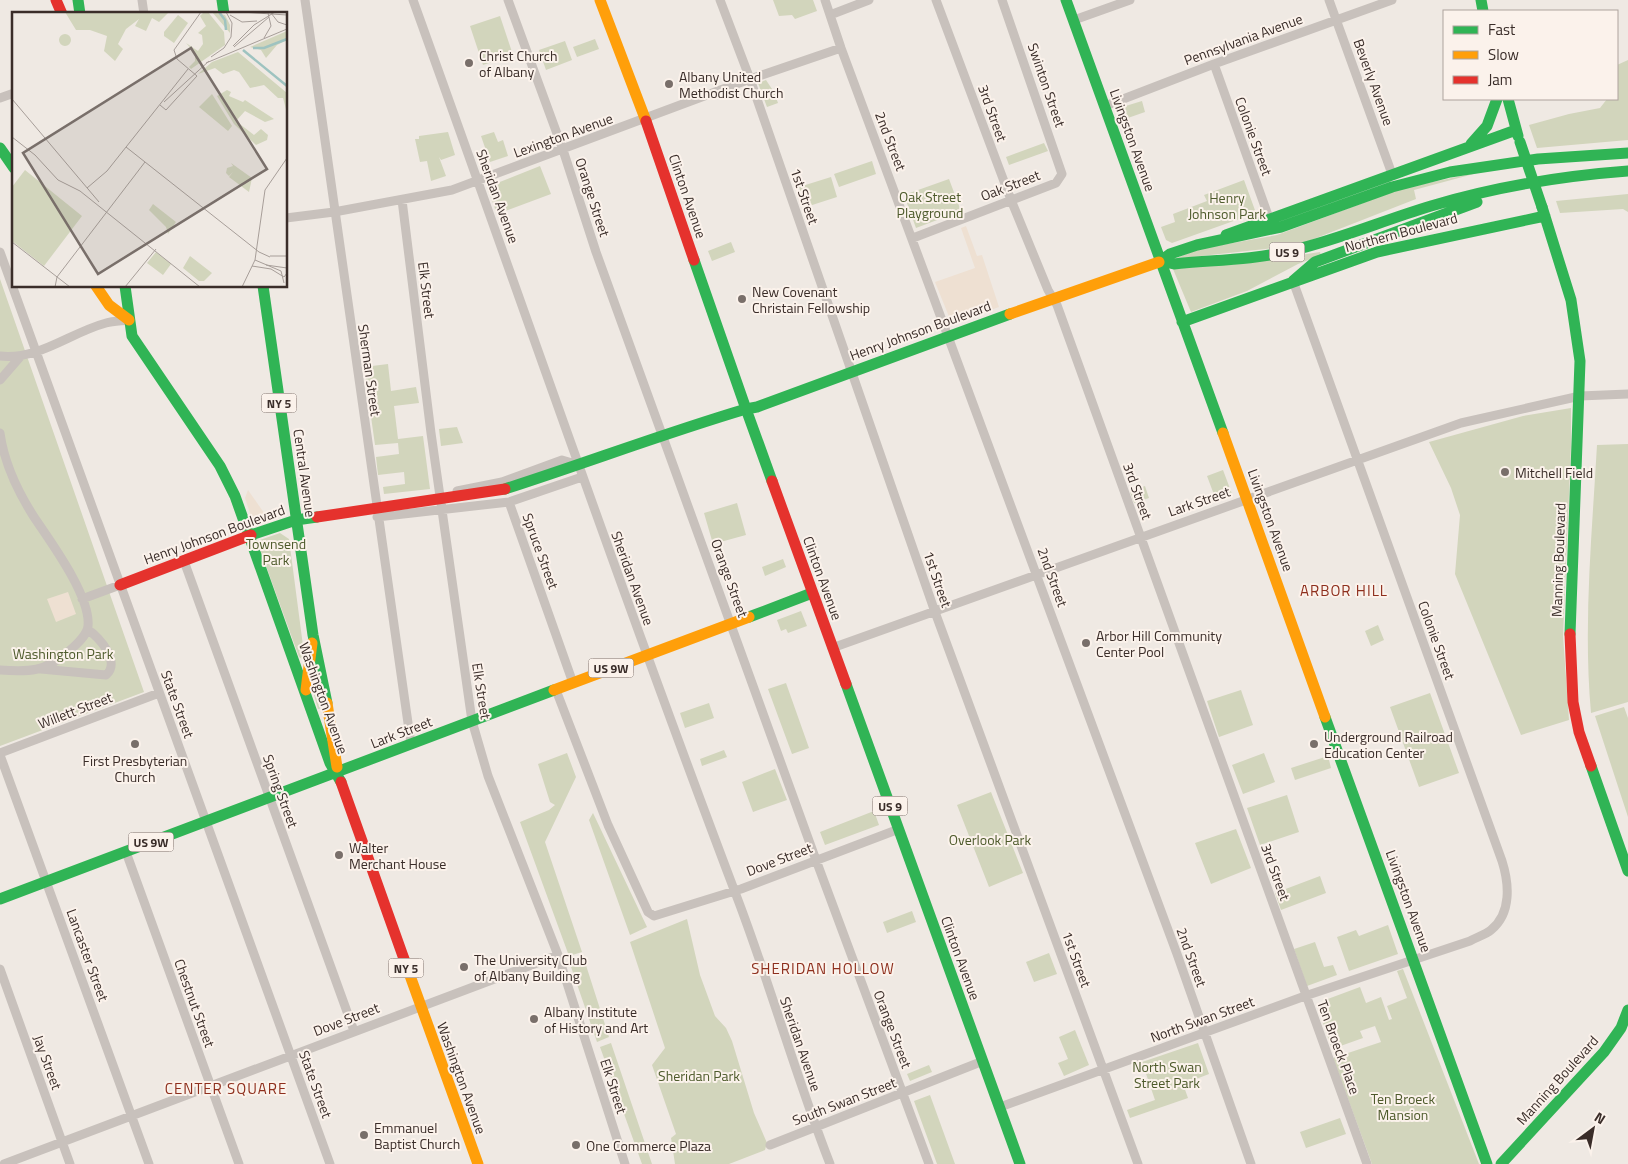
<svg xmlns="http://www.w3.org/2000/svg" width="1628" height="1164" font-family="'Titillium Web',sans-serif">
<rect width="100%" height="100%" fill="#efe9e3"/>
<path fill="#d2d5bc" d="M773 0H813L817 11 795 19 792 15 779 16Z
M500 16 513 55 483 65 470 26Z
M595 39 599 49 577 57 573 47Z
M565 41 572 60 546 70 539 50Z
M1628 60V140L1537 148 1529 125 1569 114 1600 108 1607 99H1617V65Z
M766 80 774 92 778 103 767 107 758 83Z
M1142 101 1145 112 1122 120 1119 108Z
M448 132 455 155 441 160 439 157 446 176 431 181 427 161 420 162 415 139H419V136Z
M494 132 498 142 503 140 508 156 490 162 481 136Z
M1044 143 1048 151 1009 165 1006 157Z
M872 161 876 174 839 187 834 174Z
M540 166 551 194 497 214 487 187Z
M1481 172 1414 190 1416 199 1306 242 1283 247 1174 259 1199 249 1277 235 1403 188Z
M831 177 837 197 806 207 799 187Z
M949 179 961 211 916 228 904 195Z
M1244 180 1256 213 1172 243 1166 240 1161 227 1175 222 1173 214 1207 201 1204 195Z
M1628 194V212L1623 209 1560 213 1556 201Z
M731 242 735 252 712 261 708 251Z
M1320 252 1321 255 1298 264 1247 291 1191 312 1173 269 1261 261Z
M0 279 144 692 0 746Z
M388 364 391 391 416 387 419 403 394 406 398 439 423 436 430 489 384 494 383 487 405 484 404 472 378 475 376 457 399 454 398 443 375 445 364 367Z
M1571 408V447L1563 636 1569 720 1521 735 1455 574 1460 515 1451 488 1429 442 1523 416Z
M457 427 463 443 441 446 439 429Z
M1628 444V702L1591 713C1583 624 1592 534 1597 445Z
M1223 470 1232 494 1216 500 1207 476Z
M1145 486 1149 498 1134 503 1130 492Z
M737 503 746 535 713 544 704 513Z
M280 533 289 539 305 661 299 657 257 541Z
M783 559 786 567 765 576 762 567Z
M801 611 807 626 788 633 786 629 781 631 777 620Z
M1378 625 1384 640 1371 646 1365 631Z
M314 664H317L323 708 318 709 312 688Z
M786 683 809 748 792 754 768 689Z
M1241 690 1253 725 1219 737 1207 701Z
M1430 693 1459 773 1419 787 1390 707Z
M709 703 714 718 685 728 680 713Z
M1624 707 1628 718V817L1595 716Z
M724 750 727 757 702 766 700 759Z
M567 753 576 777 545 842 582 952 569 956 520 822 549 810 555 805 550 802 538 764Z
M1264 753 1275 782 1243 794 1232 765Z
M1328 756 1331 768 1295 780 1291 768Z
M775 769 787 800 753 812 742 782Z
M991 792 1023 873 989 887 957 805Z
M1287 795 1299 832 1260 845 1247 808Z
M874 811 879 825 825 845 820 832Z
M593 813 647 927 630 935 589 820Z
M1236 829 1251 868 1211 884 1195 843Z
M1320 876 1326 893 1281 910 1275 893Z
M912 911 916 922 887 933 883 922Z
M687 919 700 975 715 1016 726 1028 732 1041 754 1113 767 1143 765 1150 729 1164H675L671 1138 676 1134 652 1065 665 1048 630 942Z
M1388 925 1398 954 1349 971 1337 937 1356 930 1359 936Z
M1315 942 1324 967 1333 965 1337 975 1307 986 1294 949Z
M1049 953 1057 974 1034 982 1026 962Z
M584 959 609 1037 597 1042 570 964Z
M1403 969 1479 1164H1372L1333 1058 1381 1042 1375 1026 1360 1031 1363 1038 1332 1049 1322 1020 1331 1017 1325 1000 1360 987 1366 1003 1381 997 1389 1020 1392 1019 1387 1006 1407 998 1397 971Z
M1075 1030 1089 1065 1064 1076 1058 1063 1068 1059 1059 1037Z
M611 1043 652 1164H658H642L600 1047Z
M1198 1043 1209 1074 1183 1084 1188 1098 1130 1118 1127 1110 1155 1100 1142 1062Z
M929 1065 932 1072 910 1081 907 1074Z
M930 1095 955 1164H937L914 1101Z
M1340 1118 1346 1134 1306 1148 1300 1132Z"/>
<path fill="#eee0d2" d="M966 226 977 256 982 255 999 307 952 324 935 282 975 268 961 228Z
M248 490 269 520 254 525 245 498Z
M68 592 76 614 56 622 47 599Z"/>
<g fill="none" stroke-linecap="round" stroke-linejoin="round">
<path stroke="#c8c1bc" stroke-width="9" d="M142 0 144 14
M305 0 411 744
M413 0C521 300 625 602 738 900 771 987 796 1077 830 1164
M508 0 563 150 596 252 816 860 929 1164
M720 0 750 79 935 612 1138 1164
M825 0 841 48 1177 954 1251 1164
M936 0 1011 200 1048 290 1057 305 1367 1164
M1329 0 1392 174
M830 15 869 0
M1074 20 1130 0
M1214 64 1269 218
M0 98 14 93
M1105 106 1214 64 1392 0
M402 200 431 433 472 721 488 776 558 955 625 1164
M286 218 334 212 452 190 750 79 841 48
M913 238 1056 183 1062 174 1002 0
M0 252 330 1164
M0 356C40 360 69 333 106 323 113 321 122 321 129 320
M0 380 20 357
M0 433C4 462 18 492 34 517 50 541 91 596 88 626 87 636 75 646 68 652 45 672 29 672 0 670
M457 491 502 482 562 460 579 465
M509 502 573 683
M377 517 509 502 582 477
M184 561 354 1031
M82 599 120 585
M832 648 1461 423 1580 396 1628 394
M41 669 106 675C121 663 100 637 88 630
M556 690 608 825 648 912 654 916 741 889 899 829
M0 753 159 693
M0 755 149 1164
M126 852 239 1164
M0 969 70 1164
M1000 1107 1305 996 1470 941C1476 937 1485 935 1491 930 1512 913 1509 883 1502 861L1293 281
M770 1145 983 1061
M4 1164 558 955"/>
<path stroke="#30b455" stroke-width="11" d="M78 0 80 14
M222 0 224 14
M1066 0 1223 433
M1481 0 1483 11
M1508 99 1518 136
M1471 144 1487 126 1497 99
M0 148 14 168
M1542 207 1571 300 1580 361 1570 634
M1226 235 1516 130
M1161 261 1174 264C1213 260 1252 260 1290 251 1338 240 1384 220 1431 206 1495 187 1561 176 1628 171
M1159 262 1170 254 1197 245 1281 227 1392 187 1450 172 1538 159 1628 153
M1293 281 1315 262 1477 202
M125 286 132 336 220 466 235 496 330 763 341 782
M263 286 313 635 327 703
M1182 322 1377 252 1545 216
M772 481 746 409 757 407 1010 314
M505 489C586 463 665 433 746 409L694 260
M251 535 296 520 317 517
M749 617 812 593
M846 684 1020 1164
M1325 717 1487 1164
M1591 766 1628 871
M0 899 554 690
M1501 1164 1604 1052 1621 1028 1628 1010"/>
<path stroke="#ff9f0a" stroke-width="11" d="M600 0 646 121
M96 286 109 305 129 320
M1010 314 1159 262
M1223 433 1325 717
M306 690 312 643
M554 690 749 617
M327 703 337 767
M404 959 478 1164"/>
<path stroke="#e5322d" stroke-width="11" d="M56 0 62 14
M646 121 694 260
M772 481 846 684
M120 585 251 535
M1570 634 1573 702 1579 732 1591 766
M341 782 404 959"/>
<path stroke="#30b455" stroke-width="11" d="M1520 142 1542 207"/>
<path stroke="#e5322d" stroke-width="11" d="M317 517 505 489"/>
</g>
<g fill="#796f6a" stroke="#fbf2eb" stroke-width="2">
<circle cx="469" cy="63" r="5"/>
<circle cx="669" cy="84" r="5"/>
<circle cx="742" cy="299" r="5"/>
<circle cx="1505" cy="472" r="5"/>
<circle cx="1086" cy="643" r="5"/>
<circle cx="135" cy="744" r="5"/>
<circle cx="1314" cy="744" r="5"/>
<circle cx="339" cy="855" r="5"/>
<circle cx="464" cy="967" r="5"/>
<circle cx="534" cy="1019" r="5"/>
<circle cx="364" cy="1135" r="5"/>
<circle cx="576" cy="1145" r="5"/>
</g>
<g text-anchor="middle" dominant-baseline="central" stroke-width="4" stroke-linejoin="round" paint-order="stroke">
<g fill="#fbf2eb" stroke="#746863" stroke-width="1">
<rect x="1269.5" y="242.5" width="35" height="19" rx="4"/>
<rect x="261.5" y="393.5" width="35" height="19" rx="4"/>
<rect x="588.5" y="658.5" width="45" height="19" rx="4"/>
<rect x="872.5" y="796.5" width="35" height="19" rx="4"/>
<rect x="128.5" y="832.5" width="45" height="19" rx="4"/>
<rect x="388.5" y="958.5" width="35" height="19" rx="4"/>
</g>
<g font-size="12" font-weight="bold" fill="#3a2d29">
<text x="1287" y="252">US 9</text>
<text x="279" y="403">NY 5</text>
<text x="611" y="668">US 9W</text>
<text x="890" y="806">US 9</text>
<text x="151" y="842">US 9W</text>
<text x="406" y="968">NY 5</text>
</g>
<g font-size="14" fill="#3a2d29" stroke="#fbf2eb">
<text transform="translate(1243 39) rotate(-20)">Pennsylvania Avenue</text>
<text transform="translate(1374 82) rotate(70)">Beverly Avenue</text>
<text transform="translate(1047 85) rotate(71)">Swinton Street</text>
<text transform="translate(993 113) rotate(70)">3rd Street</text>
<text transform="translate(563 135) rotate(-20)">Lexington Avenue</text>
<text transform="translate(1254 136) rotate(70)">Colonie Street</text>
<text transform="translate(1133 140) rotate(70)">Livingston Avenue</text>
<text transform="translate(891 141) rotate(69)">2nd Street</text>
<text transform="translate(1010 185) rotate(-21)">Oak Street</text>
<text transform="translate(498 196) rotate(70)">Sheridan Avenue</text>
<text transform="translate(688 196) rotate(71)">Clinton Avenue</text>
<text transform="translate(805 196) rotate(71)">1st Street</text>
<text transform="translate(593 197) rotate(72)">Orange Street</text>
<text transform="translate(1401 232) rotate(-15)">Northern Boulevard</text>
<text transform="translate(427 290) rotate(83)">Elk Street</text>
<text transform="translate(920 330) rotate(-20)">Henry Johnson Boulevard</text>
<text transform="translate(370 370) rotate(82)">Sherman Street</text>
<text transform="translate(305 473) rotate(82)">Central Avenue</text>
<text transform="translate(1138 491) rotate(70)">3rd Street</text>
<text transform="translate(1199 501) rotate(-19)">Lark Street</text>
<text transform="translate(1271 520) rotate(70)">Livingston Avenue</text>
<text transform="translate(214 534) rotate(-20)">Henry Johnson Boulevard</text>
<text transform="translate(541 551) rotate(70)">Spruce Street</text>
<text transform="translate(1558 560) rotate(-88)">Manning Boulevard</text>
<text transform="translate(1053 577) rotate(70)">2nd Street</text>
<text transform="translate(633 578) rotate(70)">Sheridan Avenue</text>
<text transform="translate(730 578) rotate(70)">Orange Street</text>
<text transform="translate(823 578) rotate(70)">Clinton Avenue</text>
<text transform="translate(938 579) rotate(71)">1st Street</text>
<text transform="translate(1437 640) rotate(70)">Colonie Street</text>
<text transform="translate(482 691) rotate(81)">Elk Street</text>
<text transform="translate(324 698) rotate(70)">Washington Avenue</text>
<text transform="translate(178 704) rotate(70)">State Street</text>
<text transform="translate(75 710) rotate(-21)">Willett Street</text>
<text transform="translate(401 732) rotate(-21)">Lark Street</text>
<text transform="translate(281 791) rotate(70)">Spring Street</text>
<text transform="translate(779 859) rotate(-21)">Dove Street</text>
<text transform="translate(1276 872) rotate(70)">3rd Street</text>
<text transform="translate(1409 901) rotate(70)">Livingston Avenue</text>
<text transform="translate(88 955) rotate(70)">Lancaster Street</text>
<text transform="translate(1192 957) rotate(70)">2nd Street</text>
<text transform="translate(961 958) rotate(70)">Clinton Avenue</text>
<text transform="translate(1077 959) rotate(70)">1st Street</text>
<text transform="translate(195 1003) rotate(70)">Chestnut Street</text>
<text transform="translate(346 1019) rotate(-21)">Dove Street</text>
<text transform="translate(1202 1019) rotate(-20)">North Swan Street</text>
<text transform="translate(893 1029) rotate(69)">Orange Street</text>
<text transform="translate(801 1044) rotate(71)">Sheridan Avenue</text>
<text transform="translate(1339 1047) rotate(70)">Ten Broeck Place</text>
<text transform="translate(48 1062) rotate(70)">Jay Street</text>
<text transform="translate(462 1078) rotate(70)">Washington Avenue</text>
<text transform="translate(1557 1080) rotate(-48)">Manning Boulevard</text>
<text transform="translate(316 1084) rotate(70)">State Street</text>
<text transform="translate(614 1086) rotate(72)">Elk Street</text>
<text transform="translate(844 1101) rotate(-21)">South Swan Street</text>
</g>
<g font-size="14" fill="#3a2d29" stroke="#fbf2eb" text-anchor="start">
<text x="479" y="55">Christ Church<tspan x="479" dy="16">of Albany</tspan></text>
<text x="679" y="76">Albany United<tspan x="679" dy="16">Methodist Church</tspan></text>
<text x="752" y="291">New Covenant<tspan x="752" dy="16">Christain Fellowship</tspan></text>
<text x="1515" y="472">Mitchell Field</text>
<text x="1096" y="635">Arbor Hill Community<tspan x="1096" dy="16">Center Pool</tspan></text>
<text x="1324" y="736">Underground Railroad<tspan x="1324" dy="16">Education Center</tspan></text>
<text x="135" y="760" text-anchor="middle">First Presbyterian<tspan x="135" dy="16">Church</tspan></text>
<text x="349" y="847">Walter<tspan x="349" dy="16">Merchant House</tspan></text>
<text x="474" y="959">The University Club<tspan x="474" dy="16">of Albany Building</tspan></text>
<text x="544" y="1011">Albany Institute<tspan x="544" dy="16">of History and Art</tspan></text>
<text x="374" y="1127">Emmanuel<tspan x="374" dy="16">Baptist Church</tspan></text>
<text x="586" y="1145">One Commerce Plaza</text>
</g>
<g font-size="14" fill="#4d5a2b" stroke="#fbf2eb">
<text x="930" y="196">Oak Street<tspan x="930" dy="16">Playground</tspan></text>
<text x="1227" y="197">Henry<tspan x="1227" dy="16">Johnson Park</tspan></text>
<text x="276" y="543">Townsend<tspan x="276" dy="16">Park</tspan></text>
<text x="63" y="653">Washington Park</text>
<text x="990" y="839">Overlook Park</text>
<text x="1167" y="1066">North Swan<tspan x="1167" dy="16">Street Park</tspan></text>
<text x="699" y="1075">Sheridan Park</text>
<text x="1403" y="1098">Ten Broeck<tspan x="1403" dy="16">Mansion</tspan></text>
</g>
<g font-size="15" letter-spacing="1" fill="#8e2f1d" stroke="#fbf2eb">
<text x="1344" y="590">ARBOR HILL</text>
<text x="823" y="968">SHERIDAN HOLLOW</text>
<text x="226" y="1088">CENTER SQUARE</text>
</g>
</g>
<g transform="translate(12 12)">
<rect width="275" height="275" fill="#efe9e3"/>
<path d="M53 0H157L147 10 140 6 134 19 123 14 127 7 114 17 106 32 111 37 103 49 92 39 95 24 78 18H64ZM192 0H196L212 20 213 33 179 57 177 55 183 49V41L174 31 186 39 191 32 190 23 186 21 194 14 188 4ZM200 0 213 3 218 13V21ZM166 3 176 11 162 31 152 24V20ZM275 19V28L265 33 254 46 249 38 238 35ZM47 28a6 6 0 1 1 12 0a6 6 0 1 1-12 0ZM226 40 275 81V101L271 86H266L252 73 238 76 227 60 222 58 211 62 203 56 186 62 200 50ZM215 78 219 80 217 84 231 90 233 88 262 107 253 110 233 99 224 109 242 123 249 117 256 123 255 128 244 133 222 112 205 84ZM200 82 220 114 216 119 187 95ZM219 151 240 166 237 180 217 165 221 160 217 164 214 161 215 156 221 154ZM13 158 70 204 32 254 0 229V175ZM141 192 164 210 156 222 154 215 137 198ZM144 240 159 252 151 263 135 251ZM178 244 200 261 192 269H187L171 256Z" fill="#d2d5bc"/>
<path fill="none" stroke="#9ec3c0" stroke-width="2.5" d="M207 0 213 8 214 18M241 36H252L275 27M231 38 275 74"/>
<path fill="none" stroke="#a79e99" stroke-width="1" d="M229 0 275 3M259 1 266 10 275 13M218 3 230 10 245 9M252 26 259 14 256 1M221 34 242 13 263 0M222 35 257 5M199 45 212 36 219 25 220 11 214 0M194 51 275 17M0 87 87 190M152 90 197 49M148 93 154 98 185 64 165 47 162 38 189 0M0 125 23 143 46 168 68 179 188 275M114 135 247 240 258 245M75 176 95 159 176 57M0 230 58 275M258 244H275M243 248 269 259 272 271M254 253 275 256M240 254 259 257 272 265 275 261M43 275 45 265 133 150M113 275 144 237M230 275 243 248 253 178 275 146"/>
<path fill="#796f6a" fill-opacity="0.15" stroke="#796f6a" stroke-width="2.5" d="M179 36 255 157 86 262 11 141Z"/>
<rect width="275" height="275" fill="none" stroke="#3a2d29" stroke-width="2.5"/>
</g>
<rect x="1443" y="10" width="175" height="90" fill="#fbf2eb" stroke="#aea39d"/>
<rect x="1453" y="26" width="25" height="8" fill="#30b455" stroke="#aea39d"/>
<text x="1488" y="35" font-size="15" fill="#3a2d29">Fast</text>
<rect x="1453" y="51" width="25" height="8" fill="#ff9f0a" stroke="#aea39d"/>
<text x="1488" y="60" font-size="15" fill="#3a2d29">Slow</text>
<rect x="1453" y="76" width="25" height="8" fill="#e5322d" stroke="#aea39d"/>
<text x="1488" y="85" font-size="15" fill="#3a2d29">Jam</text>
<g transform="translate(1593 1129) rotate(32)" stroke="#fbf2eb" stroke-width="4" paint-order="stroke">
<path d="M0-4L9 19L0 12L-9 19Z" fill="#3a2d29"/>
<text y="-8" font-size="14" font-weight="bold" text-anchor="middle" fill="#3a2d29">N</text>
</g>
</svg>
